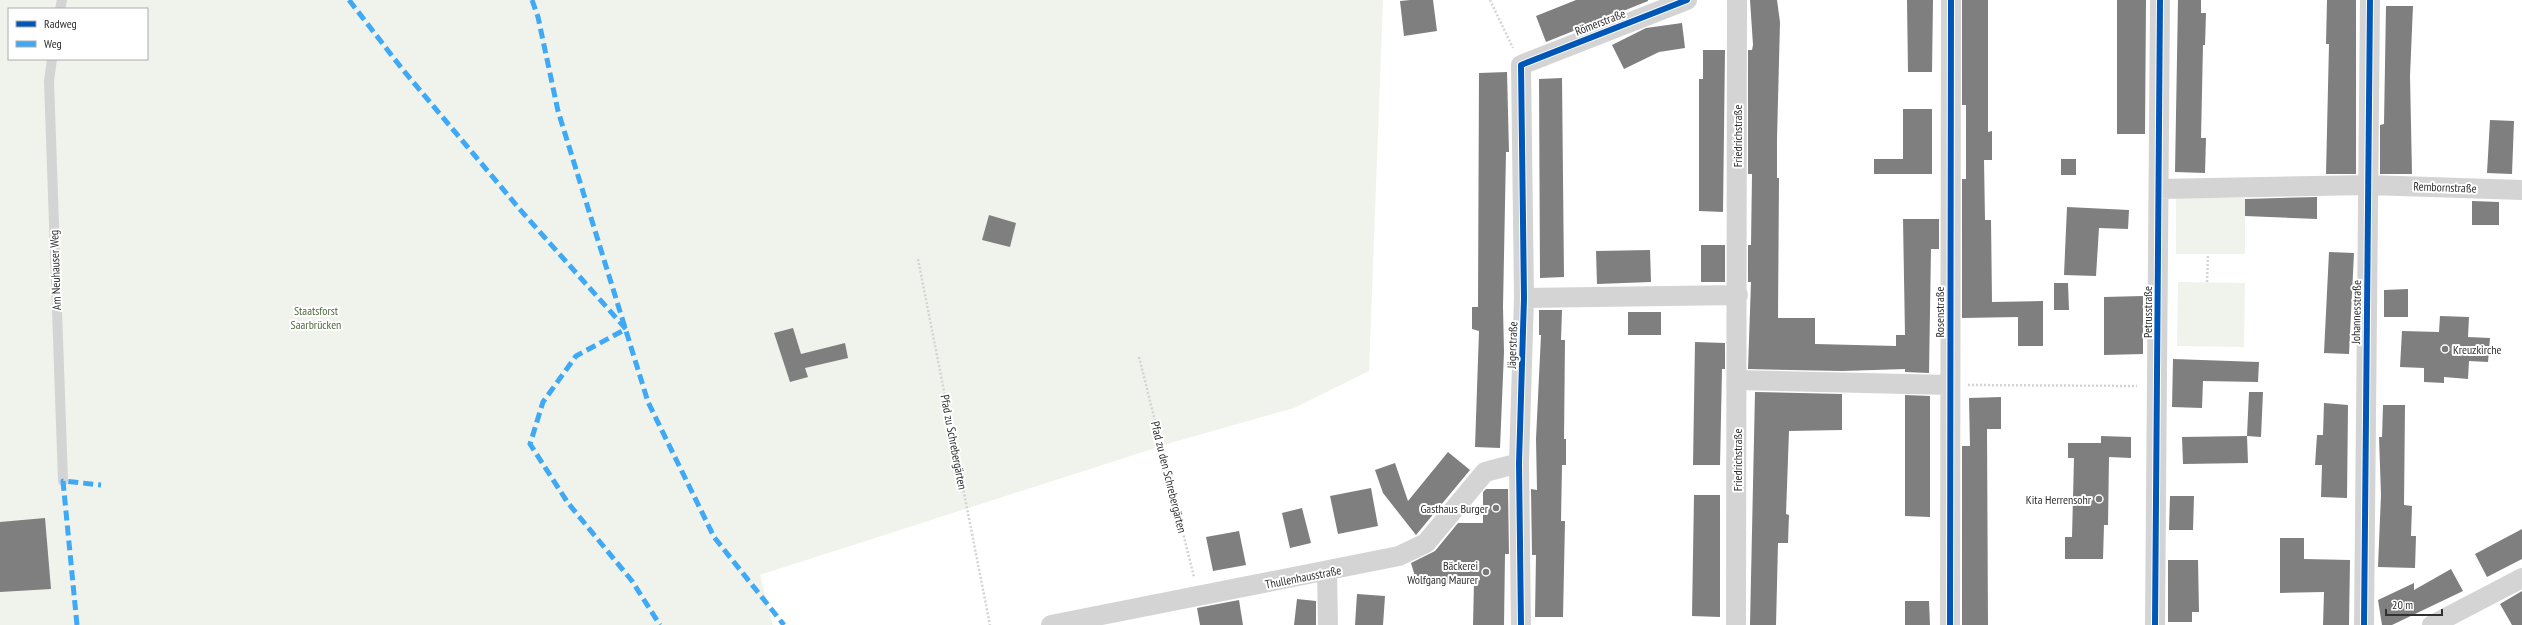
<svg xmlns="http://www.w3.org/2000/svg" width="2522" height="625" font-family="'PT Sans Narrow',sans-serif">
<rect width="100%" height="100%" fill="#fff"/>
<path fill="#f0f3ec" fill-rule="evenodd" d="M0 0H1383L1369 371 1294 408 1174 442 760 575 773 625H0ZM9 9H147V59H9Z
M2176 198H2245V254H2176Z
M2178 282 2245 283 2244 347 2177 346Z"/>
<path fill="#7f7f7f" d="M1410 0H1433L1437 31 1404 36 1400 1Z
M1576 0H1648V1L1546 42 1536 16Z
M1750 0H1777L1780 22 1777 139V178H1779L1778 318H1815V344L1896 346V335H1905L1903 219H1939V249H1931L1929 373 1905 372V369L1842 371 1748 369 1751 282H1748V245H1751L1752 174H1748V50H1752L1753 45Z
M1907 0H1933L1932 72H1908Z
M1962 0H1988V132L1992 131V160H1984L1985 220H1991L1992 302 2043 301V346H2018V317L1962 318V179H1966V105H1962Z
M2117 0H2146L2145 134H2117Z
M2178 0H2201V13H2206L2205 45H2203L2201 138H2206L2205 173 2175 172Z
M2327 0H2356V174H2326L2329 44H2326Z
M2386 6H2413L2410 76 2412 174H2380V125L2384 124Z
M1682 23 1685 48 1659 52 1624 69 1612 45 1646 28Z
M1703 50H1725L1723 212 1699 211V79H1703Z
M1507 72 1509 152H1506L1503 307 1504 352 1500 448 1475 447 1479 331 1472 329V307H1478L1479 73Z
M1562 78 1564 277 1540 278 1539 79Z
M1903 109H1932V174H1874V159H1903Z
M2490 120 2514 121 2512 174 2487 173Z
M2061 159H2076V175H2061Z
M2317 197V219L2245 216V199Z
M2472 201 2499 202V225H2472Z
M2067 207 2129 210 2128 229 2099 228 2096 276 2064 275Z
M989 215 1016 223 1010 247 982 240Z
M1701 245H1725V282H1701Z
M1650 250 1651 282 1597 284 1596 251Z
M2329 252 2354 253 2349 354 2324 353Z
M2054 283H2068L2069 310H2054Z
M2408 289V317H2384V290Z
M2143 296V354L2104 355V297Z
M1539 310H1562L1561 340H1565L1564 439H1566V465H1562L1561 521H1565L1563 617H1535L1536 555H1532L1531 489 1537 490 1536 439 1541 335H1539Z
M1628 312H1661V335H1628Z
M2440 316 2469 317 2468 337 2490 338 2488 362 2469 361 2468 379 2444 377V383L2424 382V368L2400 367 2402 331 2439 332Z
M793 328 801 354 845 343 848 358 805 368 808 377 790 382 774 333Z
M1695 342 1725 343V369H1722L1720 465H1693Z
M2173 359 2259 362 2258 382 2203 381 2202 408 2172 407Z
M1755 392 1842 394V430L1789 431 1786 514 1789 515 1788 543H1778L1776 625H1750Z
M2249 392H2263L2261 437 2247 436Z
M1905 395 1930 396V517L1905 516Z
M2001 397V429H1987L1988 625H1962V446H1970L1969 398Z
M2324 403 2348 405 2347 498 2321 497 2322 465H2315L2317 435H2323Z
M2383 405H2405L2404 505 2412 506 2411 536H2416L2415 568 2378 567 2381 495 2379 437H2382Z
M2101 436 2131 437V458L2109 457 2108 525H2104L2103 559H2065V537H2072L2074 458H2068V443H2101Z
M2247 436 2248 463 2183 464 2182 437Z
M1448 452 1470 470 1416 535 1383 493 1375 470 1395 463 1408 501Z
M1371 488 1378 526 1338 534 1330 496Z
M1486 489H1508L1509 554H1505L1504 625H1473L1474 583H1417L1411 563 1435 551 1458 523H1483V492Z
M1694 495H1720V617L1692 616Z
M2170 496H2194L2193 530H2169Z
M1302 508 1311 543 1290 548 1282 513Z
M45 518 51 589 0 592V522Z
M2522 529V559L2487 577 2475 554Z
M1239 531 1246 565 1213 571 1206 537Z
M2280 538H2304V559L2350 560 2349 625H2323L2324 592 2280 593Z
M2168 560H2198L2199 612H2192V622H2168Z
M2451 569 2463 591 2392 625H2382L2378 600 2414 583V590Z
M2522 591V625H2512L2500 604Z
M1357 594 1385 596 1383 625H1355Z
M1297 599 1316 601V625H1294Z
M1239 600 1243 625H1200L1197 608Z
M1905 601H1929L1930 625H1905Z"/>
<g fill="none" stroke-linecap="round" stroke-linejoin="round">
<path stroke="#d4d4d4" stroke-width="2.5" stroke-dasharray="2 2" stroke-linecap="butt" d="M1490 0 1513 48
M918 259 990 625
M2207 282 2208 254
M1139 357 1194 577
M1968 385 2137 386"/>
<path stroke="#d4d4d4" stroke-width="10" d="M60 9 62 0
M52 59 49 81 63 481"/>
<path stroke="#d4d4d4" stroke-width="20" d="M2159 189 2369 185 2522 190
M1524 298 1738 295
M1737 380 1950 385
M1327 572 1328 625
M1051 625 1399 556 1426 543 1485 472 1519 463
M1521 625 1519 463 1524 298 1521 65 1687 0
M1736 625 1737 0
M1950 625 1951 0
M2155 625 2160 0
M2364 625 2370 0
M2432 625 2522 578"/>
<path stroke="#3fa9f5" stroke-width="5" stroke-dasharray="10 5" stroke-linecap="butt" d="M349 0 403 70 523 213 626 329 576 356 543 402 530 444 568 503 632 581 660 625
M532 0 538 17 558 111 648 402 714 537 784 625
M77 625 63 481 101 485"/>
<g stroke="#fff" stroke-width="8">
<path id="cycleway" d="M1521 625 1519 463 1524 298 1521 65 1687 0
M1950 625 1951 0
M2155 625 2160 0
M2364 625 2370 0"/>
</g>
<use href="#cycleway" stroke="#0057b8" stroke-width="6"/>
</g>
<g fill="#787878" stroke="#fff" stroke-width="1.5">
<circle cx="2445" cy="349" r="4"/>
<circle cx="2099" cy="499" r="4"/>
<circle cx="1496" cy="508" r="4"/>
<circle cx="1486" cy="572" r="4"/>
</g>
<g text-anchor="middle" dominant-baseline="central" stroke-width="4" stroke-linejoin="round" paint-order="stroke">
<g font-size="12" fill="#303030" stroke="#fff">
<text transform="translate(1600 22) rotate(-21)">Römerstraße</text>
<text transform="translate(1737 136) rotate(-90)">Friedrichstraße</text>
<text transform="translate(2445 187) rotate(2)">Rembornstraße</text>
<text transform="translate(55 270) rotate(-92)">Am Neuhauser Weg</text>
<text transform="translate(1939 312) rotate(-90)">Rosenstraße</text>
<text transform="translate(2147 312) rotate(-90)">Petrusstraße</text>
<text transform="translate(2356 312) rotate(-89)">Johannesstraße</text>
<text transform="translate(1512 345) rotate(-88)">Jägerstraße</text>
<text transform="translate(954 442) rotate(79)">Pfad zu Schrebergärten</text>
<text transform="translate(1737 460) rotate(-90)">Friedrichstraße</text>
<text transform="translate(1169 477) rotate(76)">Pfad zu den Schrebergärten</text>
<text transform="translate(1303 577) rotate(-11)">Thullenhausstraße</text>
</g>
<g font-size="12" fill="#536a40" stroke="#fff">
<text x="316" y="310">Staatsforst<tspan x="316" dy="14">Saarbrücken</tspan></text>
</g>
<g font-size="12" fill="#303030" stroke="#fff" text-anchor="end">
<text x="2453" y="349" text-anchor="start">Kreuzkirche</text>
<text x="2091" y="499">Kita Herrensohr</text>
<text x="1488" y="508">Gasthaus Burger</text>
<text x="1478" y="565">Bäckerei<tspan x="1478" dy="14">Wolfgang Maurer</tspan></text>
</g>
</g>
<rect x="8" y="8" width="140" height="52" fill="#ffffff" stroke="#acacac"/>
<rect x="16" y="21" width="20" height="6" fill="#0057b8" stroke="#acacac"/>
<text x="44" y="28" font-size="12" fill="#303030">Radweg</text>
<rect x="16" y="41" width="20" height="6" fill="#3fa9f5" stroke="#acacac"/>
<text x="44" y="48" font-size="12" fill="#303030">Weg</text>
<path d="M2386 609v6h56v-6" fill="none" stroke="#303030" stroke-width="2"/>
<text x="2392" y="609" font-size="12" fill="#303030" stroke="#ffffff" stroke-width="3" paint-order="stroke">20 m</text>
</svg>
